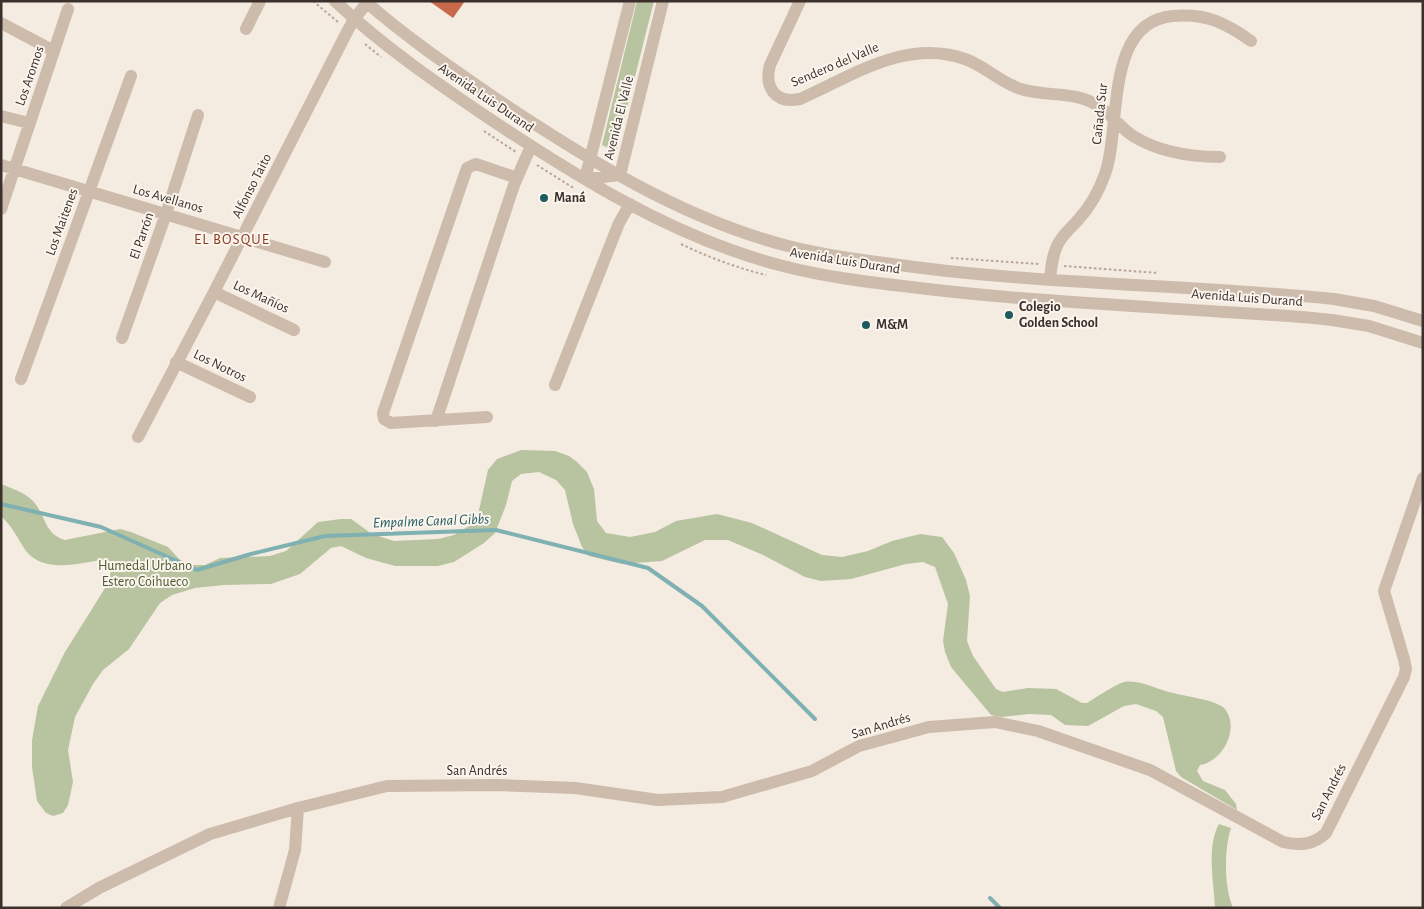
<svg xmlns="http://www.w3.org/2000/svg" width="1424" height="909" font-family="'Alegreya Sans',sans-serif">
<rect width="100%" height="100%" fill="#f4ebe1"/>
<path fill="#b8c4a0" d="M637 1H654L616 152 602 145Z
M521 450 555 451 569 456 577 462 587 472 594 489 597 521 606 533 630 537 655 532 676 521 717 514 752 523 822 555 842 557 868 551 892 541 920 534 942 537 954 553 966 580 970 596 967 641 973 656 996 689 1003 692 1028 688 1056 689 1082 703H1087C1097 697 1114 685 1124 682 1141 679 1157 690 1173 693 1184 696 1216 700 1224 708 1241 727 1223 762 1200 765L1197 771 1203 781 1225 790 1236 804 1237 810 1181 777 1176 771 1163 717 1156 711 1136 704 1124 706 1088 726 1065 725 1051 715 1029 714 1001 717 991 715 951 667 945 652 943 641 948 604 935 567 923 562 906 564 851 579 821 581 805 577 763 555 728 540H705L662 561 622 564 589 556 582 547 573 524 565 490 556 480 539 472 521 474 512 481 506 505 495 533 484 543 454 562 438 566H395L366 558 341 546 331 548 300 574 271 584 224 585 195 588 172 595 160 603 129 649 103 670 93 684 75 717 68 750 73 782 68 805 63 813 53 816 46 813 37 801 32 767V740L38 706 65 652 107 585 113 564 107 559C83 562 45 575 26 551 18 539 12 526 1 516V484C13 489 24 492 33 501 46 515 44 534 65 540L120 529 131 532 168 547 180 560 191 565H205L220 558 270 556 286 551 318 522 341 519H351L372 534 394 541 438 539 454 535 469 526 477 519 488 470 497 459Z
M1219 824 1231 828C1224 850 1224 887 1233 908H1215C1214 882 1206 847 1219 824Z"/>
<g fill="none" stroke-linecap="round" stroke-linejoin="round">
<path stroke="#7fb0b2" stroke-width="4" d="M1 504 101 527 197 570 251 554 325 536 496 530 648 568 702 606 815 719
M990 898 1000 908"/>
</g>
<path fill="#c8694b" d="M429 1H465L453 18Z"/>
<g fill="none" stroke-linecap="round" stroke-linejoin="round">
<path stroke="#b9a596" stroke-width="2" stroke-dasharray="2.5 2.5" stroke-linecap="butt" d="M313 1 338 22
M365 44 381 57
M484 131 516 152
M537 165 575 189
M681 244C708 257 737 268 766 275
M951 258 1039 264
M1064 266 1158 273"/>
<path stroke="#cdbbac" stroke-width="12" d="M335 1C383 46 435 82 490 119 580 179 677 239 783 266 825 277 868 282 911 287 1015 300 1120 305 1224 312 1260 314 1296 316 1332 320L1369 326 1423 343
M365 1C406 37 450 67 495 98 585 158 682 219 788 246 832 257 877 262 922 268 1059 285 1197 285 1334 299L1374 306 1423 321
M800 1 770 65C764 87 775 104 800 99 852 76 906 38 965 59 985 66 1001 83 1021 89 1046 97 1073 91 1095 104 1110 112 1119 127 1133 136 1159 152 1190 157 1220 157
M1 23 54 51
M246 29 260 1
M1 116 29 123
M1 165 325 262
M585 179 620 175 663 1
M585 179 630 1
M1 209 68 9
M1050 280C1051 268 1052 257 1057 246 1061 236 1071 228 1078 220 1090 207 1099 191 1105 174 1122 128 1103 22 1173 16 1206 13 1226 23 1251 41
M214 292 294 330
M122 338 166 214 198 115
M176 362 250 397
M21 379 131 76
M555 385 619 223 630 204
M487 417 391 423 384 419 383 413 467 168 476 164 517 178
M436 421 514 185 531 146
M138 437 214 292 348 30 354 19 367 3
M66 908 99 888 210 834 298 808 387 786 498 785 575 788 658 800 722 797 812 771 859 746 929 727 995 722 1038 731 1150 770 1283 842C1300 846 1313 845 1326 833L1404 677 1406 669 1404 659 1384 591 1423 478
M279 908 295 850 298 808"/>
</g>
<g fill="#1f5a5e" stroke="#fbf5ee" stroke-width="2">
<circle cx="544" cy="198" r="5"/>
<circle cx="1009" cy="315" r="5"/>
<circle cx="866" cy="325" r="5"/>
</g>
<g text-anchor="middle" dominant-baseline="central" stroke-width="4" stroke-linejoin="round" paint-order="stroke">
<g font-size="14" fill="#3b302b" stroke="#fbf5ee">
<text transform="translate(835 65) rotate(-23)">Sendero del Valle</text>
<text transform="translate(30 76) rotate(-71)">Los Aromos</text>
<text transform="translate(486 98) rotate(34)">Avenida Luis Durand</text>
<text transform="translate(1100 114) rotate(-84)">Cañada Sur</text>
<text transform="translate(619 118) rotate(-76)">Avenida El Valle</text>
<text transform="translate(252 186) rotate(-63)">Alfonso Taito</text>
<text transform="translate(168 199) rotate(16)">Los Avellanos</text>
<text transform="translate(62 222) rotate(-70)">Los Maitenes</text>
<text transform="translate(142 236) rotate(-71)">El Parrón</text>
<text transform="translate(845 261) rotate(9)">Avenida Luis Durand</text>
<text transform="translate(261 297) rotate(25)">Los Mañíos</text>
<text transform="translate(1247 298) rotate(4)">Avenida Luis Durand</text>
<text transform="translate(220 366) rotate(26)">Los Notros</text>
<text transform="translate(881 726) rotate(-17)">San Andrés</text>
<text x="477" y="771">San Andrés</text>
<text transform="translate(1329 792) rotate(-63)">San Andrés</text>
</g>
<g font-size="14" font-weight="bold" fill="#3b302b" stroke="#fbf5ee" text-anchor="start">
<text x="554" y="198">Maná</text>
<text x="1019" y="307">Colegio<tspan x="1019" dy="16">Golden School</tspan></text>
<text x="876" y="325">M&amp;M</text>
</g>
<g font-size="14" fill="#4a5a2e" stroke="#fbf5ee">
<text x="145" y="566">Humedal Urbano<tspan x="145" dy="16">Estero Coihueco</tspan></text>
</g>
<g font-size="15" letter-spacing="1" fill="#8c3b22" stroke="#fbf5ee">
<text x="232" y="239">EL BOSQUE</text>
</g>
<g font-size="15" font-style="italic" fill="#1f5a5e" stroke="#fbf5ee">
<text transform="translate(431 521) rotate(-2)">Empalme Canal Gibbs</text>
</g>
</g>
<rect width="1424" height="909" fill="none" stroke="#3b302b" stroke-width="5"/>
</svg>
